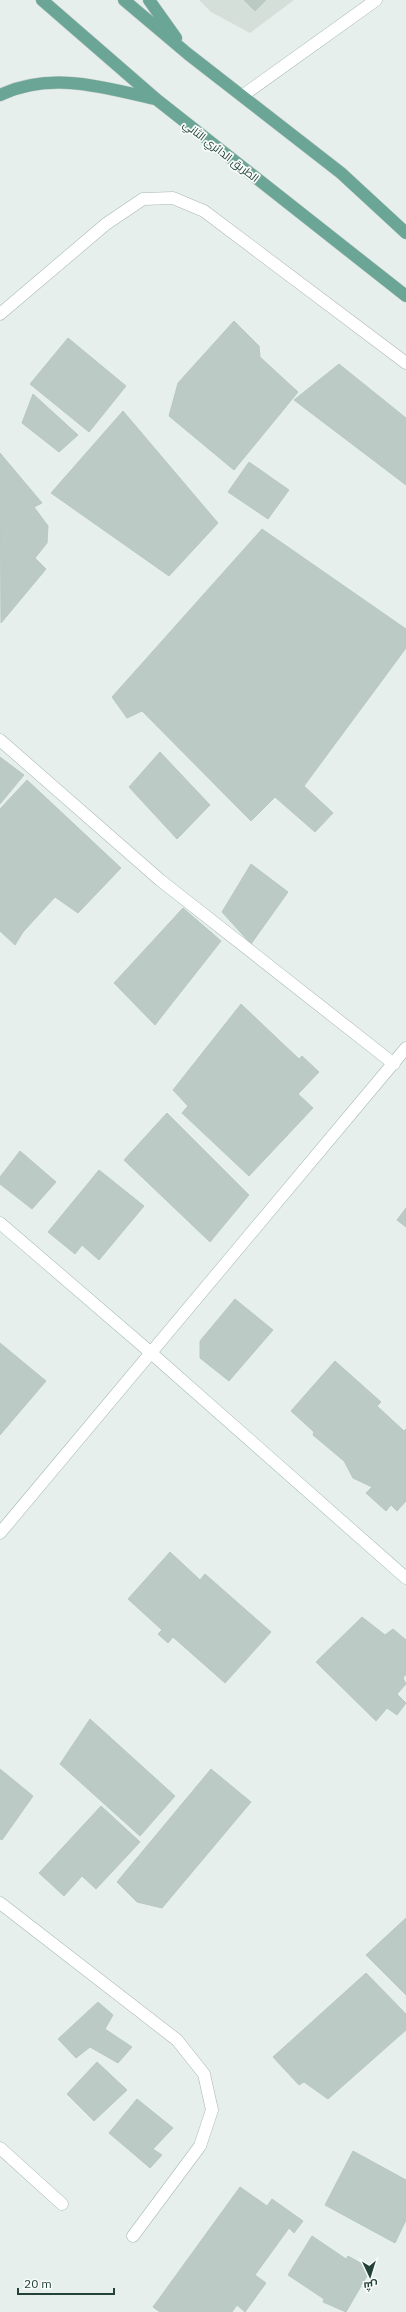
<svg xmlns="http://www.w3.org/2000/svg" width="406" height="2312" font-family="'IBM Plex Sans',Cairo,sans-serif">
<rect width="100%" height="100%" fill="#e6efeb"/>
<path fill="#d4dfda" d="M199 0H294L250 33 211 12Z"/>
<path fill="#bbcac4" stroke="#b8c9c2" d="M244 0H266L255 11Z
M234 321 259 346 260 357 298 392 234 470 169 416 178 383Z
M68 338 126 386 89 432 30 384Z
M339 364 406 418V485L294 400Z
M33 394 78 435 59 452 22 423Z
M123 411 218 523 169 576 51 493Z
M0 453 42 503 34 507 48 526 47 543 35 558 46 569 1 623Z
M249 462 289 490 268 519 228 492Z
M262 529 406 629V648L304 786 333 813 315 832 275 797 251 821 142 711 127 718 112 697Z
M160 752 210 805 177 839 129 787Z
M0 757 24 775 0 804Z
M27 780 121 868 78 913 55 897 23 932 15 945 0 931V809Z
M251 864 288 892 251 944 222 912Z
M183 908 221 941 155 1025 114 983Z
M241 1004 299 1059 302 1056 319 1072 298 1094 313 1108 249 1176 182 1113 188 1106 173 1090Z
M167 1113 249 1195 210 1242 124 1160Z
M20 1151 56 1182 32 1209 0 1184V1177Z
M99 1170 144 1206 99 1260 82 1245 75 1254 48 1232Z
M406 1208V1227L397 1220Z
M235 1299 273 1330 229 1381 200 1358V1341Z
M0 1343 46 1381 0 1435Z
M335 1361 381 1402 377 1406 404 1431 406 1429V1501L397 1511 391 1505 386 1511 366 1493 372 1487 353 1478 344 1461 313 1435 314 1432 291 1411Z
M170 1552 200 1580 205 1574 271 1632 225 1683 173 1637 168 1643 158 1634 162 1630 128 1599Z
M362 1617 385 1635 393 1629 406 1640V1674L403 1678 406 1684 397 1694 406 1703 397 1715 387 1708 376 1721 316 1662Z
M90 1719 175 1796 140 1836 60 1764Z
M0 1769 33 1796 2 1840 0 1839Z
M211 1769 251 1802 162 1908 137 1902 117 1882Z
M101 1806 140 1842 96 1889 82 1876 64 1896 39 1873Z
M406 1918V1995L366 1955Z
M366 1973 406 2014V2030L328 2099 304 2082 299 2085 273 2057Z
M98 2002 113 2015 105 2029 132 2047 118 2063 90 2047 76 2058 58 2039Z
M97 2062 127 2090 94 2121 67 2094Z
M137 2099 173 2128 153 2149 162 2155 150 2168 109 2133Z
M353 2151 406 2180V2220L395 2243 325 2205Z
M240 2187 267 2206 272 2199 303 2221 294 2233 289 2228 255 2275 266 2283 245 2312 237 2305 232 2312H160L153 2307Z
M312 2236 346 2259 348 2256 371 2269 346 2312 323 2302 324 2299 288 2275Z"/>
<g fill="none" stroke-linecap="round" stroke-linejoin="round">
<g stroke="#a8b8b2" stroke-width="13">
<path id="street" d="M242 96 376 0
M0 314 106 224 143 199 173 198 204 211 406 363
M0 740 160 880 394 1064
M0 1533 406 1048
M0 1903 177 2040 204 2074 212 2110 200 2146 133 2236
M0 2148 62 2204"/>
</g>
<g stroke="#a4bbb3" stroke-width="13">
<path id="secondary" d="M0 1223 150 1352 406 1578"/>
</g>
<g stroke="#c2cac8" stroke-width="13">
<path id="primary" d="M42 0 156 99 406 296
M124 0 188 54 341 173 406 233
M149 0 176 38
M0 95C51 71 103 87 155 99"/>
</g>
<use href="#street" stroke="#fff" stroke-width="12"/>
<use href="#secondary" stroke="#fff" stroke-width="12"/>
<use href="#primary" stroke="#6aa596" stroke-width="12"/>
</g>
<g text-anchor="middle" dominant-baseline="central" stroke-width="3.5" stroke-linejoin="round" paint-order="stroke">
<g font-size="11" fill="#24423a" stroke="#f7fbf9">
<text transform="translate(221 151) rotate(38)">الطريق الدائري الثاني</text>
</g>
</g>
<g transform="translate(370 2276) rotate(176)" stroke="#f7fbf9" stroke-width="3" paint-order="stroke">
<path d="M0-3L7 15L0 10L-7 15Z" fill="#24423a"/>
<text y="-6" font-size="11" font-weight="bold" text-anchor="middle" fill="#24423a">ش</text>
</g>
<path d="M18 2288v6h96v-6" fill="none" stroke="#24423a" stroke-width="2"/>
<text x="24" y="2288" font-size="12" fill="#24423a" stroke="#f7fbf9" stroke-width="3" paint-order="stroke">20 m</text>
</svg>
